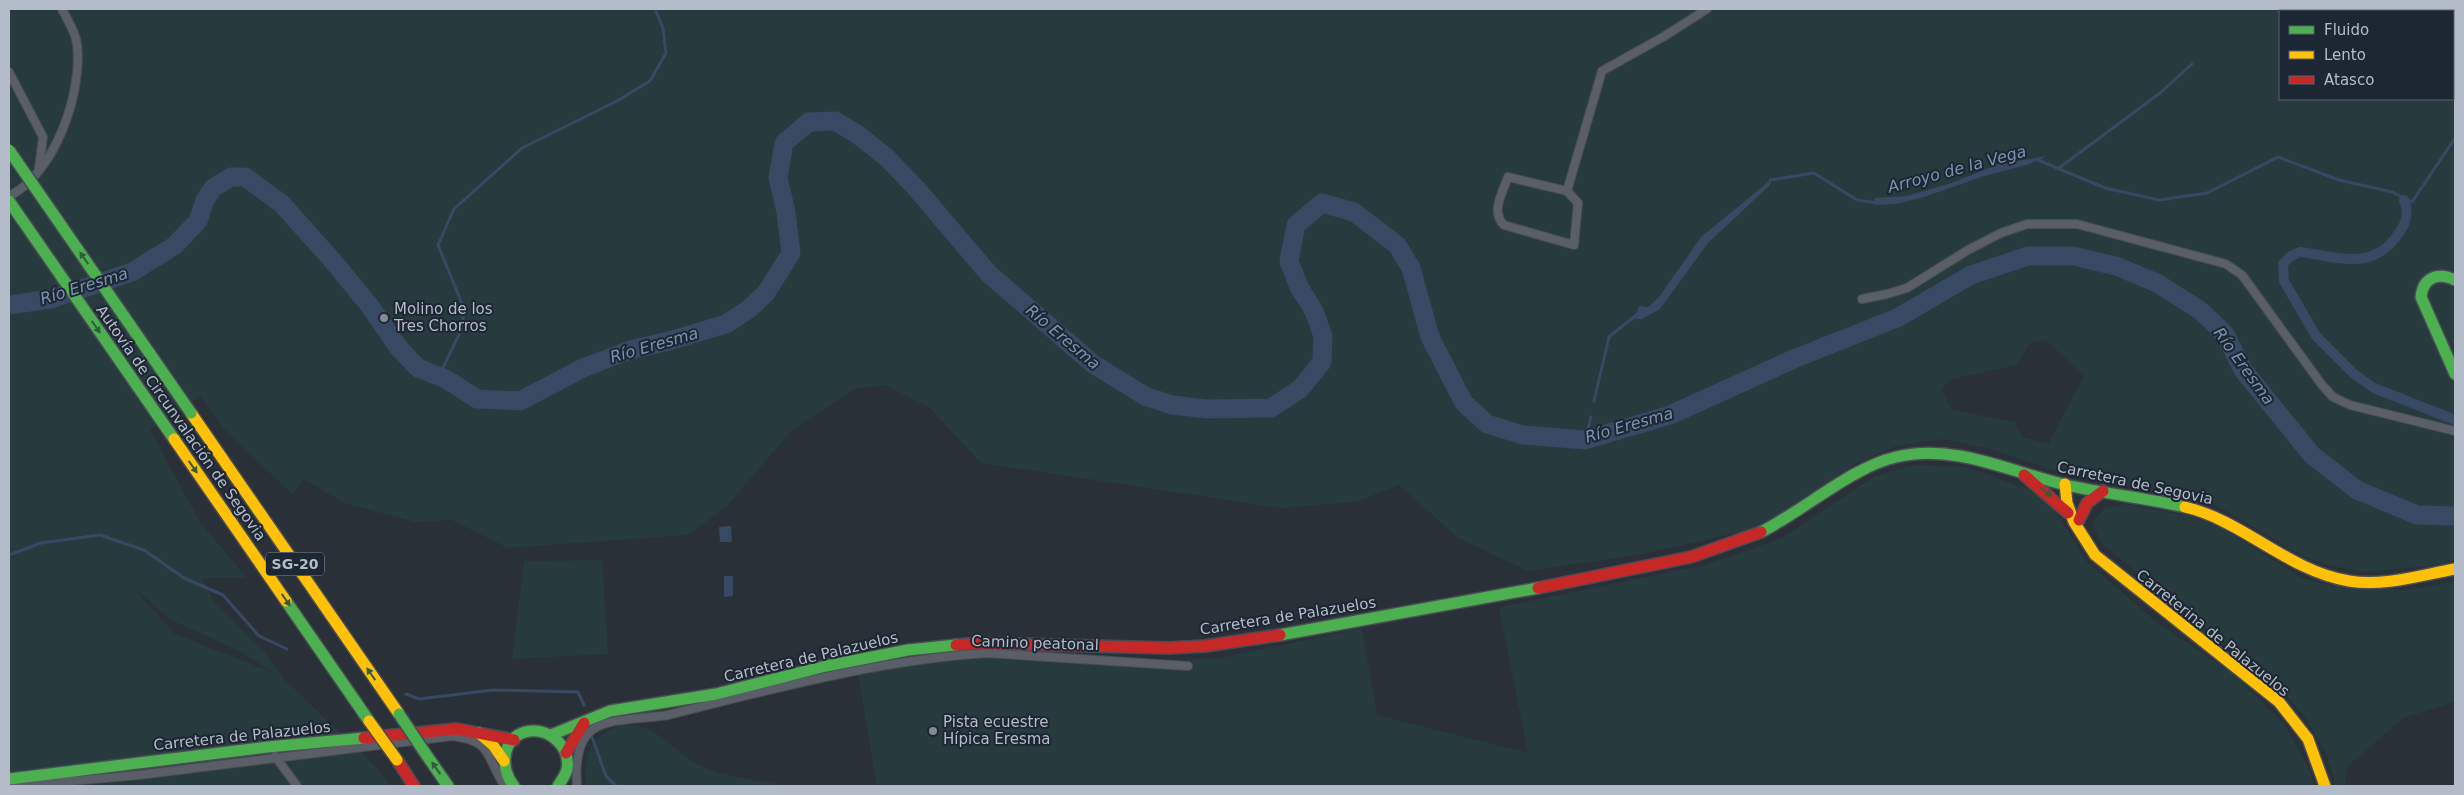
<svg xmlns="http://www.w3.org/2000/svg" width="2464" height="795" font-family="'DejaVu Sans',sans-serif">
<rect width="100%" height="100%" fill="#2a3038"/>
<path fill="#273a3e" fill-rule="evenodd" d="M9 9H2455V561L2428 566 2366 572 2331 566 2302 556 2212 503 2057 471 1986 448 1944 439 1899 445 1855 464 1782 514 1745 531 1643 554 1528 571 1458 538 1399 485 1356 502 1281 508 981 463 929 407 885 385 855 389 792 430 727 506 688 535 508 548 452 520 416 522 344 503 304 479 292 494 225 430 200 396 150 430 200 522 247 578H202L214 602 263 650 285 680 373 764 391 786H9ZM2280 11H2453V99H2280ZM2046 340 2084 376 2048 444 2022 437 2015 422 1952 410 1941 389 1952 379 2017 365 2030 343ZM133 588 173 621 238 650 276 674 175 634Z
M1915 465 1966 467 2028 489 2052 506 2087 562 2155 621 2233 674 2284 724 2310 770 2314 786H877L858 673 955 655 1114 663 1220 658 1362 628 1377 715 1528 753 1499 607 1705 565 1782 538 1875 476Z
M2124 504 2190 516 2223 529 2302 578 2328 585 2407 590 2455 581V702L2403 718 2347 767 2345 786H2336L2326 753 2305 717 2265 671 2184 612 2100 542 2093 522 2105 508Z
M602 560 608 654 512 659 524 561Z
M623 724C662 725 674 755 706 768 731 778 762 781 788 786H586C584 750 589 739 623 724Z"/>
<path fill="#384963" d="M2047 156 2030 164 1984 176 1924 197 1896 204 1874 205 1875 198 1907 196 1951 183 1999 164Z
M1773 178 1769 186 1708 243 1660 309 1642 319H1635L1639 306 1648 307 1659 297 1701 237Z
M731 526 732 542H720L719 527Z
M724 576H733V596L724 597Z"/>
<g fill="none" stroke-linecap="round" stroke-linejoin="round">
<path stroke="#384963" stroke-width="3" d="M2038 160 2105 188 2159 200 2207 193 2278 157 2339 180 2392 192 2412 202 2455 138
M2059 168 2160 93 2192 64
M1770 180 1814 173 1857 200 1878 203
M439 376 463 326V306L438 245 454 209 522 148 617 101 650 81 666 53 663 28 655 9
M1594 401 1609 337 1640 312
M1585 440 1591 417
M9 555 41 543 100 535 144 550 184 578 223 595 259 636 287 649
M406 694 419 699 493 690 578 692 584 705
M592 737 606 776 616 786"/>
<path stroke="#384963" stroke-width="10" d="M2404 200C2409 212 2407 222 2399 233 2373 272 2340 257 2300 252L2291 256 2283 264 2284 281 2316 336 2354 374 2374 388 2455 420"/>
<path stroke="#384963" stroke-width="19" d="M9 305 51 299 132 272 174 246 198 221 205 200 213 188 231 177H245L282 204 332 260 369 305 399 348 418 368 446 379 477 399 520 401 583 368 630 350 669 341 726 324 749 309 766 293 791 253 786 212 778 178 784 143 809 122 835 121 857 134 886 157 916 188 988 273 1093 364 1145 396 1172 405 1208 409 1271 408 1300 389 1322 362 1323 336 1314 311 1299 287 1289 261 1296 225 1322 203 1354 212 1397 245 1411 268 1430 337 1464 403 1487 424 1523 435 1585 440 1670 415 1796 358 1897 318 1971 275 2028 256H2073L2116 266 2157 283 2201 311 2225 334 2243 370 2312 455 2357 490 2417 515 2455 516"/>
<g stroke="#484c53" stroke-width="10">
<path id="street" d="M9 72 43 137 39 168
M1508 177 1567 191 1578 203 1574 245 1504 225C1490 212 1503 192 1508 177Z
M1567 191 1602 71 1663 37 1707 9
M9 196C55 174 83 92 77 44 76 33 67 19 62 9
M1862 299 1887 294 1907 288 1968 250 2001 233 2027 224H2077L2226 264 2242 275 2322 385 2333 397 2350 405 2455 431
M275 756 297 786
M15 786 139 775 452 736C495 741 485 758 505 786
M577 786C571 711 614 723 668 715 773 689 878 660 987 653L1188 666"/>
</g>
<g stroke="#484c53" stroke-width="14">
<path id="fast" d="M9 201 174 439
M2455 280C2438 272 2423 277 2421 297L2455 374
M1761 532C1803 511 1852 467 1896 457 1955 443 2010 472 2066 485 2106 494 2146 498 2185 507
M286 601 369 721
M1280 635 1538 588
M551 735 610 711 716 694 826 666 908 650 956 645
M423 750 448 786
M9 779 268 747 364 738
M514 786C500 770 501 739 525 732 548 726 571 746 567 769 566 775 561 781 558 786"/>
</g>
<g stroke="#484c53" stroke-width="14">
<path id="slow" d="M191 413 399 714
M174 439 286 601
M2065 484 2067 503 2074 522 2095 555 2279 702 2308 739 2325 786
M2185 507C2244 521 2288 571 2349 581 2384 587 2421 575 2455 569
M479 733 493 745 504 761"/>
</g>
<g stroke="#484c53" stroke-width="14">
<path id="jam" d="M2024 475 2068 513
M2079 520 2087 503 2103 491
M1538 588 1691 557 1761 532
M956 645 983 643 1169 648 1205 646 1280 635
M364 738 457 729 514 740
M566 753 584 723
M397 760 414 786"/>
</g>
<use href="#street" stroke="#5a5e66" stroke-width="8"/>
<use href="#fast" stroke="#4caf50" stroke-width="11"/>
<use href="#slow" stroke="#ffc107" stroke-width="11"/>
<use href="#jam" stroke="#c62828" stroke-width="11"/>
<g stroke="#474c53" stroke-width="14" stroke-linecap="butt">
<path id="fast-bridge" d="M9 150 191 413
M399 714 423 750"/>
</g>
<g stroke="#474c53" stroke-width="14" stroke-linecap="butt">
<path id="slow-bridge" d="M369 721 397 760"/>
</g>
<use href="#fast-bridge" stroke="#4caf50" stroke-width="11"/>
<use href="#slow-bridge" stroke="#ffc107" stroke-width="11"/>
</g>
<defs><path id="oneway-solid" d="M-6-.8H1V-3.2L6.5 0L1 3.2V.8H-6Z" transform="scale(1.25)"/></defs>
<g fill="#305d3f">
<use href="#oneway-solid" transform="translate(84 258) rotate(-125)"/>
<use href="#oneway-solid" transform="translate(96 327) rotate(55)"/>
<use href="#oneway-solid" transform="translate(193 467) rotate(55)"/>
<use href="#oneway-solid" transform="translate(2046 492) rotate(39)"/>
<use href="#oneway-solid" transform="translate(286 600) rotate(55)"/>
<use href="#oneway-solid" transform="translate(371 674) rotate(-125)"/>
<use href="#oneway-solid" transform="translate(436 768) rotate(-125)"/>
</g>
<g fill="#848b96" stroke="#1d2633" stroke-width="2">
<circle cx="384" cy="318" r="5"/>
<circle cx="933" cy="731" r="5"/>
</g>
<g text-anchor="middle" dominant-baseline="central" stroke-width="4" stroke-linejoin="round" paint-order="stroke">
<rect fill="#1d2633" stroke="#878f9c" stroke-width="1" x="266" y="552.5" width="58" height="23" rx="4"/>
<g font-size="14" font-weight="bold" fill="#b4bcc9">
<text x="295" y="564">SG-20</text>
</g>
<g font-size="15" fill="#b4bcc9" stroke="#1d2633" text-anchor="start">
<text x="394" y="309">Molino de los<tspan x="394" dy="17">Tres Chorros</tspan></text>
<text x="943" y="722">Pista ecuestre<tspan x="943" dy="17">Hípica Eresma</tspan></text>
</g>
<g font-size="15" fill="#b4bcc9" stroke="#1d2633">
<text transform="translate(181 423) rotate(55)">Autovía de Circunvalación de Segovia</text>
<text transform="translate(2135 483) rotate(12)">Carretera de Segovia</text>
<text transform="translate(1288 616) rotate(-9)">Carretera de Palazuelos</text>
<text transform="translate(2213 633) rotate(39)">Carreterina de Palazuelos</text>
<text transform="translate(1035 643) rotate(2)">Camino peatonal</text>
<text transform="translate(811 657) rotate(-13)">Carretera de Palazuelos</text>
<text transform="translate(242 736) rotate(-6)">Carretera de Palazuelos</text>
</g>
<g font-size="16" font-style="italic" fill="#7c92b1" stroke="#1d2633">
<text transform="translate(1957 169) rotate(-15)">Arroyo de la Vega</text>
<text transform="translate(84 286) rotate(-17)">Río Eresma</text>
<text transform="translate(1063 337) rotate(40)">Río Eresma</text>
<text transform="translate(654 345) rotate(-16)">Río Eresma</text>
<text transform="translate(2244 366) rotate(54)">Río Eresma</text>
<text transform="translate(1629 425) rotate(-16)">Río Eresma</text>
</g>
</g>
<rect width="2464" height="795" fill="none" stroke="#b4bcc9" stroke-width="20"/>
<rect x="2279" y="10" width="175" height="90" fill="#1d2633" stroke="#59626f"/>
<rect x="2289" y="26" width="25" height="8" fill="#4caf50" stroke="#59626f"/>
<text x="2324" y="35" font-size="15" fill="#b4bcc9">Fluido</text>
<rect x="2289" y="51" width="25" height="8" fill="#ffc107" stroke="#59626f"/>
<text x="2324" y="60" font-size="15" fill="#b4bcc9">Lento</text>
<rect x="2289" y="76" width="25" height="8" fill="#c62828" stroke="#59626f"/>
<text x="2324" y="85" font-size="15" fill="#b4bcc9">Atasco</text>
</svg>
